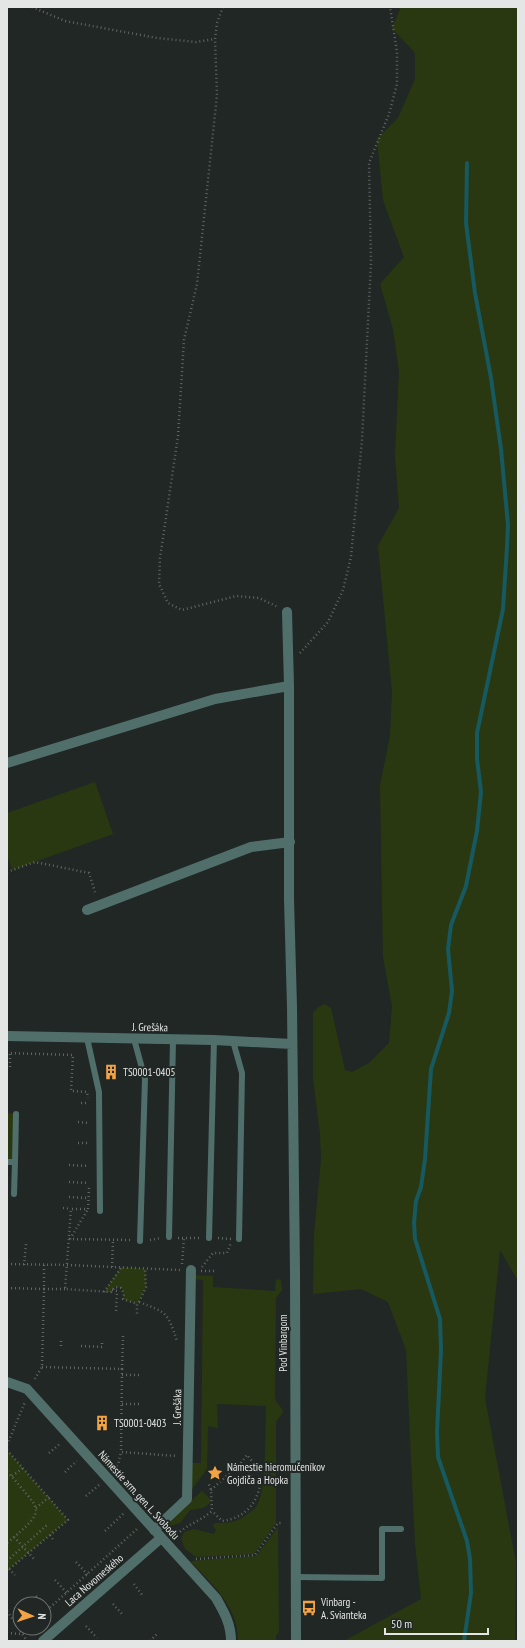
<svg xmlns="http://www.w3.org/2000/svg" width="525" height="1648" font-family="'PT Sans Narrow',sans-serif">
<rect width="100%" height="100%" fill="#212724"/>
<path fill="#2a3811" d="M401 7H518V1281L500 1250 485 1398 516 1563 515 1641H344L421 1599 415 1543 406 1350 388 1302 361 1289 313 1294 314 1235 321 1159 320 1134 313 1078V1013L318 1007 325 1004 331 1008 345 1070 352 1072 369 1063 389 1043 392 1006 383 957 380 785 390 736 392 691 378 546 399 508 395 455 399 372 393 329 380 284 404 257 383 200 377 139 398 118 415 79V53L392 28Z
M95 782 113 834 12 870 7 855V813Z
M7 1113 16 1114 15 1162H7Z
M121 1267 145 1269 146 1287 137 1304 123 1299 124 1294 121 1288 115 1287 111 1292H104Z
M194 1275 213 1276V1287L275 1291 276 1279 281 1280 282 1290 276 1298 275 1398 277 1403 282 1409 283 1412 276 1422V1523L254 1554 196 1557 185 1549 181 1539 184 1532 194 1529 214 1534 216 1530 213 1526 215 1523C231 1523 236 1523 249 1513 251 1511 255 1509 256 1507 267 1492 265 1427 266 1406L217 1404 218 1428 208 1426 207 1469 192 1489V1463H201L203 1280 194 1279Z
M7 1450 68 1520 7 1571Z
M202 1491 211 1500C207 1510 198 1508 190 1510L180 1523 170 1526 167 1522Z
M278 1527 279 1632 276 1635V1641H238C239 1607 212 1584 190 1561L256 1556Z"/>
<g fill="none" stroke-linecap="round" stroke-linejoin="round">
<path stroke="#165960" stroke-width="4" d="M464 1641 471 1593 470 1559 467 1541 438 1457 437 1432 441 1351 440 1319 415 1239 414 1223 416 1201 421 1187 425 1159 431 1069 449 1013 452 991 448 949 451 925 466 886 477 831 481 792 477 759V733L503 609 507 547 508 525 501 449 491 378 475 293 466 223 467 163"/>
<path stroke="#616663" stroke-width="2.5" stroke-dasharray="1 3" stroke-linecap="butt" d="M32 7 65 21 157 38 196 42 215 39
M223 7 217 23 215 39 217 95 197 284 184 340 178 436 160 558 159 584 168 603 182 610 236 596 259 598 278 607
M300 653 328 622 343 590 351 557 362 440 371 263 369 163 389 114 397 84V52L390 7
M7 872 35 862 89 873 96 895
M7 1053 73 1055 71 1091 87 1092 88 1098
M10 1067V1053
M81 1103H89
M78 1122 90 1123
M78 1143H90
M69 1165 89 1166
M69 1182 89 1183
M89 1188 88 1209H71L65 1289 111 1292 115 1287 121 1288 124 1294 123 1299 137 1304V1314
M69 1197 88 1198
M63 1208 71 1209
M178 1238H201
M218 1238 231 1239
M69 1239 131 1240
M70 1239 88 1209
M150 1240 161 1238
M7 1264 68 1265 180 1270
M182 1264 184 1238
M24 1265 26 1244
M44 1265V1289H65
M112 1267 113 1240
M202 1267 213 1253H227L231 1243
M201 1271H215
M7 1288 44 1289 42 1367 34 1380
M112 1290 117 1291 116 1313
M104 1292 121 1268
M139 1302C167 1313 167 1311 177 1341
M139 1302 146 1287 145 1269
M61 1346V1340
M81 1346 102 1347V1342
M42 1367 122 1369 121 1452 177 1456
M122 1369 123 1336
M122 1375H140
M122 1404H139
M7 1445 25 1402
M7 1450 68 1520 7 1571
M49 1453 61 1443
M241 1463 247 1455 256 1466
M114 1469 118 1465 121 1452
M7 1472 9 1473C40 1512 50 1507 7 1543
M65 1472 77 1461
M12 1476 23 1468
M211 1490 241 1463 260 1486C255 1506 244 1518 222 1521L212 1511
M86 1496 99 1485
M36 1508 49 1497
M105 1531 124 1513
M50 1535 54 1541
M14 1537 34 1559
M174 1537C187 1524 201 1521 212 1511L211 1490 208 1482
M196 1559 255 1555 278 1523H281
M7 1561 47 1525
M76 1562 88 1575
M9 1569 15 1575
M55 1580 67 1593
M134 1584 143 1596
M36 1596 43 1604
M113 1604 122 1614
M44 1605 48 1610
M7 1611 27 1641
M44 1613 137 1529
M86 1626 97 1638
M7 1633 21 1634 28 1628
M150 1641 157 1634"/>
<path stroke="#506f6b" stroke-width="6" d="M87 1038 99 1092 100 1211
M134 1039 145 1079 140 1241
M233 1041 242 1073 239 1239
M7 1162H15L16 1114
M14 1194 15 1162
M169 1237 173 1040
M209 1238 214 1040
M296 1577 382 1578V1529H401"/>
<path stroke="#506f6b" stroke-width="10" d="M287 612 289 686V899L292 1007 295 1273 296 1641
M7 763 215 699 289 686
M87 910 251 847 290 842
M7 1036 214 1040 292 1044
M7 1382 27 1389 216 1598C224 1612 231 1624 231 1641
M154 1530 187 1499 191 1270
M43 1641 161 1538"/>
</g>
<defs>
<g id="building-bare" transform="scale(1.2)"><path d="M-4-6H4V6H1V3H-1V6H-4ZM-2.5-4.3h1.7v1.8h-1.7ZM.8-4.3h1.7v1.8H.8ZM-2.5-1h1.7V.8h-1.7ZM.8-1h1.7V.8H.8Z" fill="#f4a344" stroke="#212724" stroke-width="2.5" paint-order="stroke"/></g>
<g id="sight-bare" transform="scale(1.2)"><path d="M0-6L1.8-2.2L6-1.7L2.9 1.2L3.7 5.4L0 3.3L-3.7 5.4L-2.9 1.2L-6-1.7L-1.8-2.2Z" fill="#f4a344" stroke="#212724" stroke-width="2.5" paint-order="stroke"/></g>
<g id="bus-bare" transform="scale(1.2)"><path d="M-5-6H5V4H4V6H2V4H-2V6H-4V4H-5ZM-3.5-4V0h7V-4ZM-3.5 1.2v1.5H-2V1.2ZM2 1.2v1.5H3.5V1.2Z" fill="#f4a344" stroke="#212724" stroke-width="2.5" paint-order="stroke"/></g>
</defs>
<g fill-rule="evenodd">
<use href="#building-bare" x="111" y="1072"/>
<use href="#building-bare" x="102" y="1423"/>
<use href="#sight-bare" x="215" y="1473"/>
<use href="#bus-bare" x="309" y="1608"/>
</g>
<g text-anchor="middle" dominant-baseline="central" stroke-width="4" stroke-linejoin="round" paint-order="stroke">
<g font-size="11" fill="#e3e6e5" stroke="#212724">
<text transform="translate(150 1027) rotate(1)">J. Grešáka</text>
<text transform="translate(283 1343) rotate(-90)">Pod Vinbargom</text>
<text transform="translate(177 1407) rotate(-89)">J. Grešáka</text>
<text transform="translate(139 1495) rotate(48)">Námestie arm. gen. L. Svobodu</text>
<text transform="translate(94 1580) rotate(-41)">Laca Novomeského</text>
</g>
<g font-size="11" fill="#e3e6e5" stroke="#212724" text-anchor="start">
<text x="123" y="1072">TS0001-0405</text>
<text x="114" y="1423">TS0001-0403</text>
<text x="227" y="1467">Námestie hieromučeníkov<tspan x="227" dy="13">Gojdiča a Hopka</tspan></text>
<text x="321" y="1602">Vinbarg -<tspan x="321" dy="13">A. Svianteka</tspan></text>
</g>
</g>
<rect width="525" height="1648" fill="none" stroke="#e3e6e5" stroke-width="16"/>
<g transform="translate(32 1616) rotate(93)"><circle r="19" fill="#212724" stroke="#6f7371"/>
<path d="M0-3L7 15L0 10L-7 15Z" fill="#f4a344"/>
<text y="-6" font-size="11" font-weight="bold" text-anchor="middle" fill="#e3e6e5">N</text>
</g>
<path d="M385 1628v6h103v-6" fill="none" stroke="#e3e6e5" stroke-width="2"/>
<text x="391" y="1628" font-size="12" fill="#e3e6e5" stroke="#212724" stroke-width="3" paint-order="stroke">50 m</text>
</svg>
